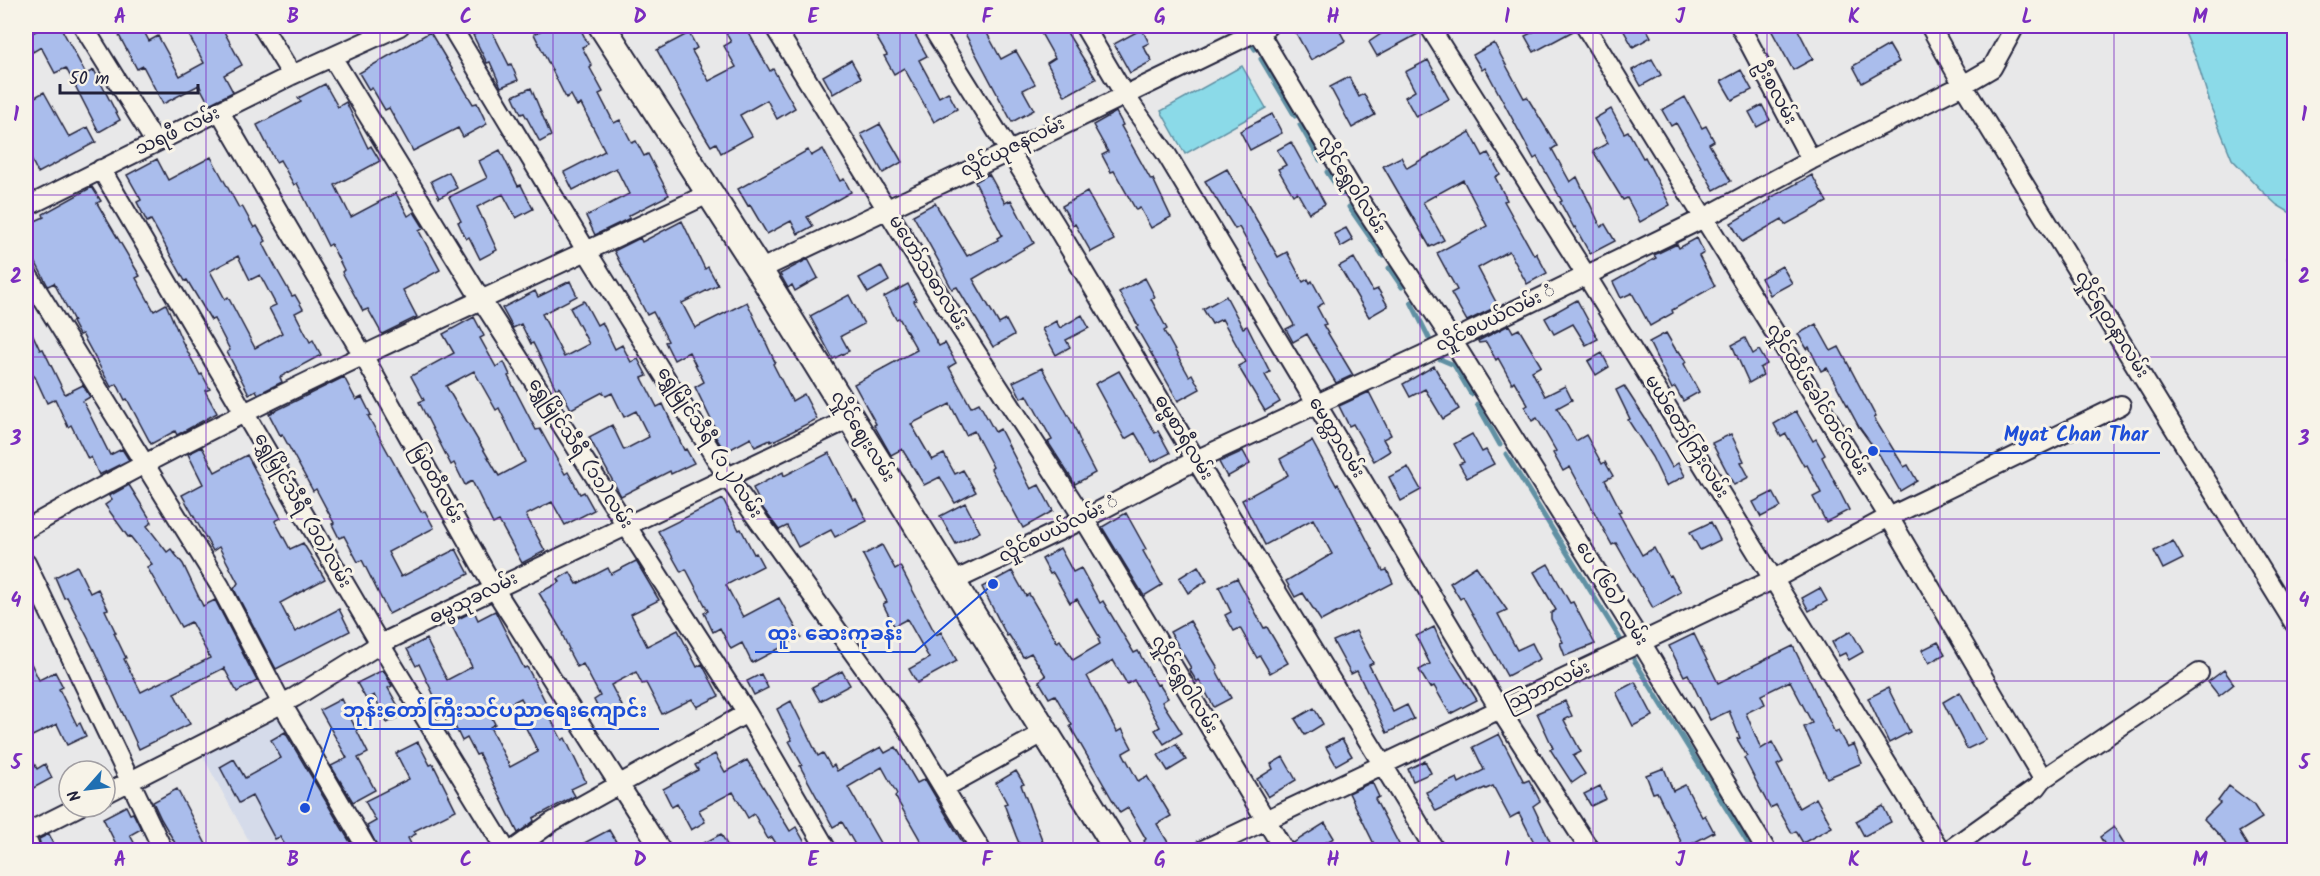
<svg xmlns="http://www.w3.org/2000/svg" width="2320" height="876" font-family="Kalam,'Noto Sans Myanmar',sans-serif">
<rect width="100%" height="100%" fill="#e8e8e9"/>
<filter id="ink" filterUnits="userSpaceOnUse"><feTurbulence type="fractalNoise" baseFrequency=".0167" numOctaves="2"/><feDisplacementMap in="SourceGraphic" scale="12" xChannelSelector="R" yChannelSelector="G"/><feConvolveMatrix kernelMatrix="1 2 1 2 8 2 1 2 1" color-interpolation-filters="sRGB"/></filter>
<g filter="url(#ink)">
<path fill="#d5dbea" d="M288 705 372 850H254L201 753Z"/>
<path fill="#8bdae8" stroke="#6190a3" stroke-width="1.5" d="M2182 26H2294V282L2287 258 2292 252 2294 215 2277 205 2262 191 2232 159 2212 110 2197 61Z
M1242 66 1266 108 1185 154 1161 111Z"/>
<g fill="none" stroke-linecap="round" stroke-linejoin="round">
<path stroke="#6190a3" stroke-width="5" d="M1239 26 1241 29
M1248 39 1255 49
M1261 59 1295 116
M1300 125 1320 160
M1327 172 1342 194
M1349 207 1383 256
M1389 268 1402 287
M1411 302 1429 338
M1440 359 1454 365 1471 394
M1477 404 1500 445
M1506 454 1622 642
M1634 660 1752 850"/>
</g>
<path fill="#aabdec" stroke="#22223b" stroke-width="1.5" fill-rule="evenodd" d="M46 26H60L86 74 94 70 120 120 99 132 66 68 55 73 41 47 33 52 26 36Z
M114 26H141L149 41 158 36 180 76 204 63 184 26H221L242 65 224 75 233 92 209 104 199 85 163 104 143 66 137 69Z
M550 26H579L588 44 582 47 592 66 590 68 603 92 599 94 614 123 620 120 632 143 636 141 644 156 648 154 669 195 628 216 630 218 595 235 586 216 629 194 616 168 573 190 564 172 605 151 581 104 577 106 571 95 566 98 534 34Z
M722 26H745L770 71 773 69 795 108 777 119 767 100 740 115 752 136 721 153 716 143 711 146 700 128 657 50 689 33 697 48 692 51 709 81 736 67 724 46 731 42Z
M870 26H910L927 56 919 60 939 97 948 92 957 109 934 122 904 68 894 74 884 56 887 55Z
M961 26H983L1001 59 1016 51 1035 84 1023 90 1034 110 1012 122Z
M1037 26H1063L1096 79 1065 96 1047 63 1055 58Z
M1292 26H1337L1345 41 1311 60Z
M1393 26H1418L1420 33 1377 56 1369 42Z
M1545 26H1574L1575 30 1534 52 1525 36Z
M1621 26H1645L1651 37 1633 47Z
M1769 26H1796L1813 59 1793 70Z
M490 27 509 65 511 64 518 80 501 87 490 62 487 63 473 35Z
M1142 29 1149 43 1143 46 1152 61 1130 73 1114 44Z
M430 32 473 104 477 103 487 124 463 137 458 128 413 151 389 108 385 110 372 88 369 90 359 73Z
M1494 43 1524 98 1527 97 1557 146 1552 149 1570 182 1577 177 1601 227 1605 224 1615 241 1590 254 1575 227 1574 228 1560 202 1562 201 1537 157 1534 159 1485 68 1482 70 1473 55Z
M1889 45 1899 62 1862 83 1853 66Z
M1652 59 1661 75 1641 86 1632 70Z
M851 60 861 78 833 94 823 76Z
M1428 60 1449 99 1416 117 1405 97 1415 91 1405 72Z
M1741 70 1752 90 1732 100 1721 81Z
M1349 77 1359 97 1364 94 1375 115 1352 128 1330 87Z
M325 84 338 107 346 102 368 148 371 146 380 161 335 185 351 217 396 193 408 216 414 212 424 228 419 231 440 270 403 290 417 317 382 334 368 309 363 311 342 272 344 270 331 244 328 246 297 183 294 185 280 160 276 162 257 125 301 102 298 98Z
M531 88 551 136 540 142 524 113 521 114 513 96Z
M44 92 69 137 88 127 96 142 38 173 26 149V102Z
M1685 97 1702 128 1706 126 1714 141 1709 144 1731 181 1714 190 1676 123 1671 126 1662 110Z
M1762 105 1770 120 1757 127 1749 112Z
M1611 109 1624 133 1628 131 1643 158 1645 157 1670 205 1640 222 1627 198 1623 200 1593 151 1608 143 1594 119Z
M1116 112 1123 125 1121 126 1151 180 1153 179 1171 217 1151 228 1140 208 1136 210 1114 171 1111 172 1102 155 1108 152 1093 125Z
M1272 114 1282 133 1250 150 1240 131Z
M880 124 902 162 883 173 861 134Z
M1470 132 1483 156 1488 153 1500 174 1495 177 1507 200 1504 201 1534 255 1536 253 1547 273 1527 284 1509 251 1478 268 1498 306 1467 321 1451 293 1457 290 1437 253 1487 226 1463 180 1423 202 1444 240 1430 247 1383 166 1401 157 1407 168Z
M1291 142 1325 204 1309 213 1297 192 1293 195 1278 169 1286 165 1277 150Z
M823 149 840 181 844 179 851 192 807 217 813 226 798 234 791 221 767 234 750 205 748 206 738 189 808 150 811 156Z
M500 150 518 186 521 185 533 209 516 218 503 194 477 207 497 250 480 259 469 237 466 239 458 222 461 221 449 197 487 178 479 161Z
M211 157 239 208 242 206 254 228 257 226 266 241 263 243 276 268 292 296 295 295 303 309 295 313 310 342 313 340 321 355 280 377 282 382 258 394 256 390 249 394 227 352 230 350 214 319 211 320 187 280 185 281 151 220 147 222 137 202 141 200 127 175 157 159 168 180ZM238 256 250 280 260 275 276 305 269 308 282 333 255 348 228 297 225 299 210 271Z
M1227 169 1278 257 1287 252 1303 282 1308 279 1310 283 1312 281 1324 303 1317 307 1326 324 1323 325 1353 375 1336 383 1307 334 1293 342 1286 329 1294 325 1239 227 1235 229 1205 181Z
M449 172 457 188 439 198 431 181Z
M989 174 1005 203 1011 200 1034 243 973 279 999 324 1006 320 1014 335 993 347 957 287 952 289 942 270 943 269 913 215 935 203 967 256 998 240 997 238 1002 235 975 182Z
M1812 175 1827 202 1785 225 1782 219 1742 242 1731 223 1771 200 1770 198Z
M92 187 101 201 97 203 140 276 136 278 154 311 166 304 182 341 200 375 202 374 210 389 205 391 217 413 177 435 175 431 151 444 127 399 125 400 117 384 111 387 82 334 79 335 72 322 74 321 54 283 48 286 26 244V225L44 217 43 214Z
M1087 192 1114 240 1091 252 1075 224 1073 225 1062 206Z
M682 221 705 269 708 267 718 285 682 303 695 328 747 302 775 362 773 364 792 401 804 394 817 419 771 442 770 440 755 447 751 438 725 452 715 436 718 434 695 387 704 382 689 352 674 360 665 342 668 341 653 312 647 315 614 251 640 238 642 242Z
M1346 228 1353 240 1341 247 1334 234Z
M1697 238 1704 253 1699 256 1715 286 1672 310 1673 313 1650 326 1632 293 1621 298 1613 282 1656 258 1654 255 1677 244 1679 248Z
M1354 258 1373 291 1378 289 1388 306 1369 317 1339 266Z
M808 259 818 278 795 291 792 285 788 288 780 274Z
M881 266 889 281 868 293 859 278Z
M1782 266 1792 283 1770 295 1761 278Z
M1145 278 1155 297 1151 299 1167 329 1164 331 1189 376 1192 374 1200 389 1178 401 1136 327 1138 326 1119 292Z
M570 281 577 296 542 314 564 357 589 344 570 308 584 301 597 325 602 322 615 349 622 345 631 362 638 359 647 376 642 378 657 407 663 404 684 450 686 449 694 463 671 474 670 471 621 496 589 437 612 425 624 450 649 437 636 411 624 417 612 393 606 396 603 392 571 409 559 387 556 389 533 343 531 344 521 324 513 328 502 308 535 291 538 297Z
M908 284 916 300 914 301 939 346 945 343 956 363 949 367 971 407 979 403 995 432 1000 429 1031 489 1039 485 1053 511 1023 528 991 469 993 467 974 431 966 435 950 404 911 424 932 460 944 454 955 474 963 470 976 492 955 503 940 477 924 485 902 449 891 455 874 425 876 424 854 384 917 350 899 318 896 319 884 297Z
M849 295 864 324 841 336 849 351 833 359 810 316Z
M1226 296 1243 328 1247 326 1270 372 1265 375 1280 402 1265 411 1238 366 1246 362 1222 319 1212 324 1203 309Z
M1577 300 1598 339 1586 345 1573 324 1554 334 1545 318Z
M1082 315 1089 328 1066 340 1070 347 1056 355 1042 329 1056 321 1060 328Z
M474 317 484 336 480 338 496 367 504 362 510 375 508 376 536 430 540 429 565 474 568 472 580 494 584 492 594 510 565 525 552 502 526 515 545 551 522 563 499 521 493 524 472 481 465 485 454 463 451 465 419 402 424 400 411 376 454 353 443 334ZM474 371 496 410 499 408 525 462 499 476 446 386Z
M26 320 40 350 43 349 65 394 83 385 90 397 83 401 110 455 122 449 129 460 99 475 91 457 88 459 71 425 68 427 55 399 47 403 35 377 33 375 26 379Z
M1816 324 1831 351 1839 347 1876 417 1874 418 1904 467 1908 465 1917 481 1900 491 1880 456 1859 427 1827 368 1821 371 1809 347 1807 349 1798 334Z
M1509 325 1513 332 1519 329 1541 366 1532 371 1545 396 1565 386 1572 400 1557 408 1576 441 1586 435 1602 464 1605 462 1613 476 1605 480 1621 511 1618 512 1642 555 1654 548 1669 576 1671 575 1681 592 1653 608 1616 543 1612 545 1570 467 1563 471 1553 453 1556 451 1537 418 1532 421 1525 407 1528 405 1514 381 1512 383 1498 358 1496 360 1486 342 1479 343 1478 341Z
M1666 333 1677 352 1679 351 1686 362 1684 364 1699 392 1683 401 1675 387 1672 389 1649 342Z
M1745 338 1753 354 1759 350 1767 364 1760 368 1763 375 1749 383 1732 345Z
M1602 353 1609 367 1596 375 1588 361Z
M1434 366 1459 409 1443 419 1425 389 1410 397 1403 384Z
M1042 368 1073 424 1081 443 1080 444 1095 473 1075 484 1048 442 1052 440 1027 395 1021 398 1013 382Z
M1119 371 1155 433 1158 431 1170 453 1152 462 1135 433 1125 439 1095 384Z
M344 377 356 400 362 397 371 415 368 416 407 487 421 512 425 511 434 528 388 552 401 577 456 549 469 574 389 614 362 560 358 562 344 536 339 538 332 524 334 523 316 489 313 491 282 434 280 435 269 414Z
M1624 386 1648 423 1672 467 1678 463 1685 476 1666 486 1652 457 1628 420 1630 419 1616 390Z
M1369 392 1391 435 1383 439 1390 451 1374 461 1353 424 1349 426 1339 406Z
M1796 411 1813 441 1816 439 1825 455 1822 457 1849 510 1826 522 1813 497 1821 493 1807 465 1804 466 1786 434 1781 437 1774 424Z
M1472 434 1482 452 1486 450 1494 464 1467 478 1459 464 1464 462 1454 444Z
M1731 434 1744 461 1741 462 1749 477 1734 485 1712 443Z
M1312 441 1336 485 1338 484 1343 493 1383 571 1387 570 1393 583 1321 621 1303 593 1295 597 1286 581 1332 554 1313 519 1265 545 1242 500 1288 475 1280 459Z
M202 447 215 472 247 455 281 518 275 521 290 549 303 543 325 579 280 603 295 632 339 609 350 631 276 669 234 589 238 583 219 547 213 551 182 495 203 484 188 454Z
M1243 451 1250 464 1227 477 1219 462Z
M829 453 853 500 856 499 867 521 835 537 831 530 798 547 787 526 779 530 762 507 753 488 783 472 784 476Z
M1408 467 1421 490 1401 501 1389 477Z
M129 485 152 522 147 526 167 552 171 549 183 564 203 606 215 600 257 681 237 692 224 668 174 693 190 724 139 749 94 650 67 597 64 598 55 577 77 566 90 593 98 589 108 609 105 610 116 633H114L126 658 124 659 141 692 210 658 191 622 181 627 147 567 152 564 130 536 128 537 105 505 112 500 109 496Z
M1773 492 1781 507 1761 517 1753 502Z
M723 499 739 530 741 529 754 554 756 553 763 566 726 585 743 617 779 598 801 637 752 663 742 643 731 649 720 628 713 632 704 613 708 611 686 569 681 572 658 531Z
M965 503 980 532 956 544 940 516Z
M1126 513 1146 549 1143 551 1162 585 1144 596 1102 527Z
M1711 522 1720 540 1700 550 1690 532Z
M2173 541 2183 559 2163 569 2154 551Z
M882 545 895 569 900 566 936 635 941 632 957 661 917 683 909 669 929 658 907 619 894 626 883 604 887 602 863 555Z
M1060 548 1073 572 1081 568 1100 603 1103 601 1134 653 1138 651 1157 685 1159 684 1168 698 1162 702 1182 733 1164 744 1155 730 1160 727 1134 680 1127 684 1113 660 1087 676 1117 732 1122 729 1132 748 1123 753 1138 781 1147 776 1171 816 1157 824 1169 844 1157 850H1149L1144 841 1146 839 1128 808 1120 813 1070 726 1072 725 1055 695 1049 698 1039 681 1046 676 1031 653 1023 657 1009 635 1007 636 982 587 1012 571 1026 596 1029 594 1057 642 1060 640 1073 660 1100 644 1098 639 1100 638 1077 599 1070 603 1053 573 1050 574 1042 559Z
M636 561 659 600 631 614 647 646 678 630 697 667 702 664 719 696 697 707 692 699 662 714 646 683 642 684 636 672 611 685 622 706 602 716 594 700 600 696 583 664 577 667 568 650 569 649 562 634 563 633 539 593 560 582 558 579 570 572 577 584 608 568 611 574Z
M1548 564 1570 603 1573 602 1595 644 1565 656 1560 643 1563 642 1551 619V613L1556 610 1534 572Z
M1198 566 1207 581 1188 593 1179 578Z
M1476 566 1507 610 1498 614 1517 650 1532 643 1540 659 1507 676 1463 597 1460 599 1450 583Z
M1237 578 1264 628 1267 627 1288 663 1270 673 1260 656 1257 658 1240 628 1234 631 1225 615 1231 612 1219 587Z
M1820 588 1827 601 1809 611 1802 598Z
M474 611 478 620 495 611 524 668 527 667 541 693 548 707 545 708 562 740 565 738 586 782 571 789 575 796 533 818 534 821 518 833 479 754 476 755 467 738 462 741 451 718 446 721 419 664 416 666 407 649 426 639 447 680 472 667 450 623ZM521 698 535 724 526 728 538 752 510 767 490 727 495 724 490 714Z
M1190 621 1218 668 1216 670 1231 698 1214 707 1199 680 1197 682 1189 669 1191 668 1170 632Z
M1434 627 1441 643 1477 700 1450 714 1434 686 1430 688 1419 670 1430 664 1416 636Z
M1356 631 1373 663 1369 665 1393 712 1407 705 1414 719 1387 733 1357 671 1351 674 1333 641Z
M1851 631 1863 652 1849 660 1845 653 1839 656 1832 642Z
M1694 634 1718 683 1793 646 1835 733 1838 731 1847 747 1854 744 1862 763 1827 778 1804 727 1812 723 1790 681 1761 695 1765 704 1746 713 1761 749 1772 742 1783 762 1777 765 1799 808 1816 798 1832 827 1803 843 1796 831 1792 833 1776 805 1770 808 1744 758 1747 756 1737 739 1740 738 1729 711 1710 720 1688 674 1684 676 1669 646Z
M1938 642 1945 654 1929 663 1922 650Z
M26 653 39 680 55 672 63 687 59 689 77 725 80 723 86 736 67 745 57 724 26 739Z
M383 670 392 686 388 688 403 715 387 723 374 695 366 699 357 683Z
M2224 670 2234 684 2219 696 2208 682Z
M842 671 850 685 820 701 812 687Z
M761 674 768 688 754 695 747 681Z
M1635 682 1653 716 1633 726 1616 692Z
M1888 688 1910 732 1889 743 1868 698Z
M1960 692 1986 740 1967 749 1943 702Z
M341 699 368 753 358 758 375 790 353 802 331 766 347 758 320 710Z
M791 701 818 756 823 753 831 767 834 765 837 771 881 747 885 753 896 747 917 783 925 779 967 850H926L895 796 897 794 882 767 848 787 884 850H858L842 822 833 827 800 766 802 765 789 741 792 740 777 709Z
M1565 701 1572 716 1564 720 1581 752 1573 756 1585 774 1572 783 1550 749 1553 748 1537 713Z
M1314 708 1323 724 1305 735 1295 719Z
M285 732 347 837 355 850H288L280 837 275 839 252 796 239 803 220 767 234 759 245 778 281 758 271 740Z
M1499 734 1524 782 1529 780 1540 801 1533 806 1554 850H1538L1519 813 1510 818 1493 786 1486 789 1485 788 1436 811 1426 792 1457 778 1459 783 1484 770 1473 747Z
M1342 739 1352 756 1336 765 1326 747Z
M418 742 430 765 433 764 456 810 414 831 416 834 408 838 414 850H379L367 826 376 821 365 801 409 779 396 753Z
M1176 744 1186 760 1168 771 1158 755Z
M26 747 37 769 45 764 52 778 26 792Z
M715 754 725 772 747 760 790 831 796 827 809 850H780L772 837 768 839 754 814 748 818 733 792 699 810 705 822 691 830 677 804 672 807 663 789 698 770 695 765Z
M1283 757 1296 780 1268 797 1257 779 1273 769 1271 764Z
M1425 761 1431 773 1413 781 1408 769Z
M1664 768 1673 791 1685 785 1702 817 1705 815 1714 832 1684 848 1657 792 1653 793 1646 775Z
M1016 771 1024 784 1021 785 1046 850H1022L1016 836 1004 804 1007 803 996 783Z
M1372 782 1379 797 1375 799 1402 850H1377L1349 793Z
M1600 786 1606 799 1591 806 1584 794Z
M2229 786 2253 804 2262 818 2239 832 2247 845 2239 850H2229L2222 838 2204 819 2220 803 2218 801Z
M177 789 187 808 209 850H179L161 819 153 802Z
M126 806 130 814 133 813 141 829 130 835 138 850H119L103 818Z
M1883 806 1891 822 1864 836 1856 821Z
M1325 823 1334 838 1312 850H1295L1293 843Z
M2114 827 2125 845 2116 850H2108L2100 837Z
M609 830 618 845 608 850H571Z
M49 834 57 850H42L39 839Z
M721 834 730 850H691Z"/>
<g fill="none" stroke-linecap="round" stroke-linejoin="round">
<g stroke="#22223b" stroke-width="22">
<path id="street" d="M83 26 155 142
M262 26 292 75
M451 26 587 252 728 478 906 726 981 850
M774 26 943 301 1084 519 1284 850
M931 26 1055 224 1196 460 1435 850
M1084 26 1124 94 1167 155 1500 710 1590 850
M1255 26 1351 187 1452 340 1641 642 1766 850
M1429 26 1586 275 1940 850
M1585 26 1889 517 2043 779
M1740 26 1811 160
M1930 26 1963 85 2294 623
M332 57 482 301 747 713 827 850
M220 112 364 357 495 590 661 850
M101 169 380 644 506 850
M26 207 292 75 400 26
M759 270 1008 152 1268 26
M26 272 220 586 282 704 368 850
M26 529C246 403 481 302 710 193
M26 563 163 850
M952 582 1084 519 1196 460 1425 354 1704 218 1811 160 1963 85 1992 68 2015 26
M944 788 1045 732
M105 794 295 697 380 644 851 418
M26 833 78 807
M26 838 31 850
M513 850 552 822 747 713
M1203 850 1774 579 1889 517 2121 405
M1949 850 2037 787 2043 779 2199 673"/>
</g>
<g stroke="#22223b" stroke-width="30">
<path id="secondary" d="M602 26 759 270 1118 850"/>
</g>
<use href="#street" stroke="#f7f3e8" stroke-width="18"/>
<use href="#secondary" stroke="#f7f3e8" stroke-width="26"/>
</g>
</g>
<path fill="none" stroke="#7b2cbf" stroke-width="1.5" stroke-opacity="0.55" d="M206 26V850M380 26V850M553 26V850M727 26V850M900 26V850M1073 26V850M1247 26V850M1420 26V850M1593 26V850M1767 26V850M1940 26V850M2114 26V850M26 195H2294M26 357H2294M26 519H2294M26 681H2294"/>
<g text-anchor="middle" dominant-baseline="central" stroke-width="6" stroke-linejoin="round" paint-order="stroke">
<g font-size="18" fill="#22223b" stroke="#f7f3e8">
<text transform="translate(1775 93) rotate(62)">ဦးစလမ်း</text>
<text transform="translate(178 132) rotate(-25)">သရဖီ လမ်း</text>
<text transform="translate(1013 148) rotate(-26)">လှိုင်ယုဇနလမ်း</text>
<text transform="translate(1351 185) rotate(58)">လှိုင်ရွှေဝါလမ်း</text>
<text transform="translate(927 273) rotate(58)">မဟော်သဓာလမ်း</text>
<text transform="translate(1496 319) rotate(-26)">လှိုင်စပယ်လမ်း ံ</text>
<text transform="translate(2111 325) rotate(58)">လှိုင်ရတနာလမ်း</text>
<text transform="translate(1817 400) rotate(58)">လှိုင်ထိပ်ခေါင်တင်လမ်း</text>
<text transform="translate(862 437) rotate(58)">လှိုင်ဈေးလမ်း</text>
<text transform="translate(1686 437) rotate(58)">မယ်တော်ကြီးလမ်း</text>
<text transform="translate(1183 438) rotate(59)">ဓမ္မစာရီလမ်း</text>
<text transform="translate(1336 438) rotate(59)">မေတ္တာလမ်း</text>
<text transform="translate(709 443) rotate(57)">ရွှေမြိုင်သီရီ (၁၂)လမ်း</text>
<text transform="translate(580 454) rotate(57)">ရွှေမြိုင်သီရီ (၁၁)လမ်း</text>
<text transform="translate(436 484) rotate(61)">မြဝတီလမ်း</text>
<text transform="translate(302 511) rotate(60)">ရွှေမြိုင်သီရီ (၁၀)လမ်း</text>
<text transform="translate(1059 530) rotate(-26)">လှိုင်စပယ်လမ်း ံ</text>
<text transform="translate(1611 594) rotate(58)">ပေ (၆၀) လမ်း</text>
<text transform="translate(474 599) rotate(-26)">ဓမ္မသုခလမ်း</text>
<text transform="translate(1184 685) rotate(59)">လှိုင်ရွှေဝါလမ်း</text>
<text transform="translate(1548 687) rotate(-26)">သြဘာလမ်း</text>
</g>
</g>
<path fill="none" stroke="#1d4ed8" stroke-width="2" d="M1873 451L1991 453H2160M993 584L915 652H755M305 808L331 729H659"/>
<g fill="#1d4ed8" stroke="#f7f3e8" stroke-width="2">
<circle cx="1873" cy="451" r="6"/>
<circle cx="993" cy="584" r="6"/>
<circle cx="305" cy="808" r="6"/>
</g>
<g font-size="20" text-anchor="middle" font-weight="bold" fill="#1d4ed8" stroke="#f7f3e8" stroke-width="6" stroke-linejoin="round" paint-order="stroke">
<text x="2076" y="441">Myat Chan Thar</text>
<text x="835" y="640">ထူး ဆေးကုခန်း</text>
<text x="495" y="717">ဘုန်းတော်ကြီးသင်ပညာရေးကျောင်း</text>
</g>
<rect width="2320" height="876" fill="none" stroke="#f7f3e8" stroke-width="66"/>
<g transform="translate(87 789) rotate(242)"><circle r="28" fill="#f7f3e8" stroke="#a29fa3" stroke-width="1.5"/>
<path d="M0-4.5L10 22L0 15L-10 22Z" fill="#1f6fb2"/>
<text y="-9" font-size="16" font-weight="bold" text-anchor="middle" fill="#22223b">N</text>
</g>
<path d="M60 84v9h138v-9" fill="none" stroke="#22223b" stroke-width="3"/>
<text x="69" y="84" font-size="18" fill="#22223b" stroke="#f7f3e8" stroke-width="4.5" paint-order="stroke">50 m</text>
<rect x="33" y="33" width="2254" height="810" fill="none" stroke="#7b2cbf" stroke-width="2"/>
<g font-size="20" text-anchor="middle" font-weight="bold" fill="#7b2cbf">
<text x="120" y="23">A</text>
<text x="293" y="23">B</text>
<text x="466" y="23">C</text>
<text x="640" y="23">D</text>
<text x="813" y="23">E</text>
<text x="987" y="23">F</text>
<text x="1160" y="23">G</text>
<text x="1333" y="23">H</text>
<text x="1507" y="23">I</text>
<text x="1680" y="23">J</text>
<text x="1854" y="23">K</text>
<text x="2027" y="23">L</text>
<text x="2200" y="23">M</text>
<text x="16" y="121">1</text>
<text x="2304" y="121">1</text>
<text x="16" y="283">2</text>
<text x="2304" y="283">2</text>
<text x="16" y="445">3</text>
<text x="2304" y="445">3</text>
<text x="16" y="607">4</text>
<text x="2304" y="607">4</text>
<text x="16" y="769">5</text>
<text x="2304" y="769">5</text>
<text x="120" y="866">A</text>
<text x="293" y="866">B</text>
<text x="466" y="866">C</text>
<text x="640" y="866">D</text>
<text x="813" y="866">E</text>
<text x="987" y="866">F</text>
<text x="1160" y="866">G</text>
<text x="1333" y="866">H</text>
<text x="1507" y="866">I</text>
<text x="1680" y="866">J</text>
<text x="1854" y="866">K</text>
<text x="2027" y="866">L</text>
<text x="2200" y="866">M</text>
</g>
</svg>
